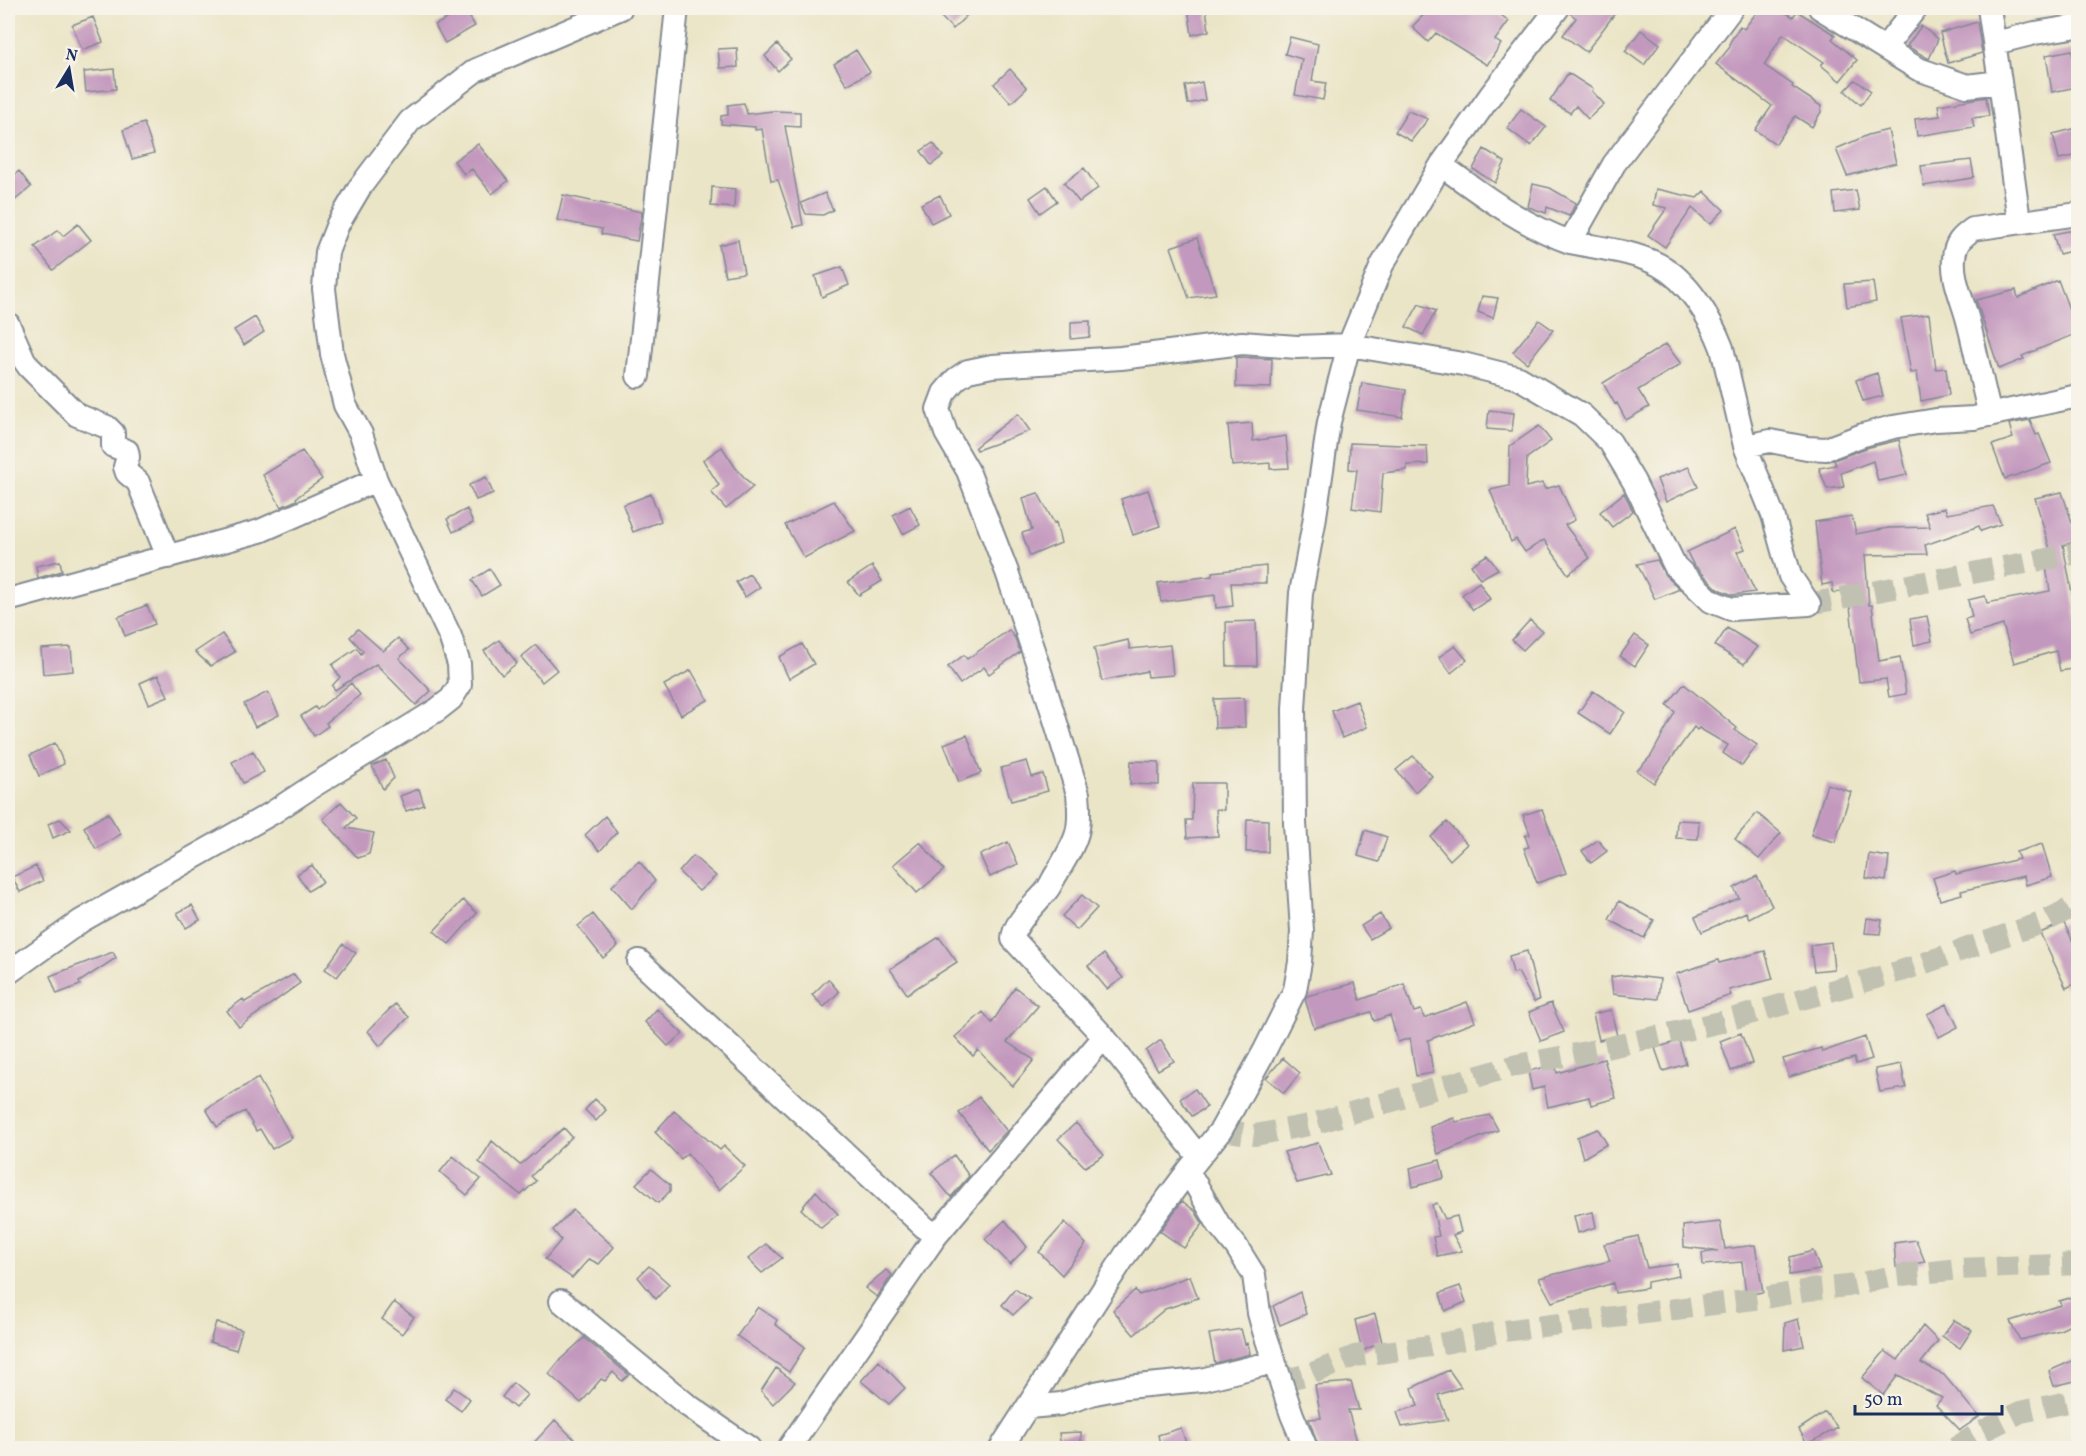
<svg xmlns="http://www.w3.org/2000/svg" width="2086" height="1456" font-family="Vollkorn,serif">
<rect width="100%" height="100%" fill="#f7f3e8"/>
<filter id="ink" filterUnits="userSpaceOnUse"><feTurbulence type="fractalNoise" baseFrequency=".0167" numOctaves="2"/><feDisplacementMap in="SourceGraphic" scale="12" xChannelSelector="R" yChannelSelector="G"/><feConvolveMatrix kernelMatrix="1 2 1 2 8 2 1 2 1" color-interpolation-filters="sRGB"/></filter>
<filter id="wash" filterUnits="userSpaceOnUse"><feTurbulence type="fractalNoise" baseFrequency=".008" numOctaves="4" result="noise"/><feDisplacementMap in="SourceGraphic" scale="24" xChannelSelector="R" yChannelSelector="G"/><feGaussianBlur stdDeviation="1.35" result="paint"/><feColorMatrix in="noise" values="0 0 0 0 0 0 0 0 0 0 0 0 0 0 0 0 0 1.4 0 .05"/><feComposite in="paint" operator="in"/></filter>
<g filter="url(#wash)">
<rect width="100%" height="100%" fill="#ebe5c7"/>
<g id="blocks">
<path fill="#c398be" d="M932 8H959L967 15 953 29Z
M1188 8H1206L1209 31 1192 35Z
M1430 8H1491L1509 21 1495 40 1501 44 1487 65 1436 33 1428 42 1412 27Z
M1571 8H1619L1586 52 1563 35 1576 18 1570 13Z
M1760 8H1778L1793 17 1797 11 1835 35 1832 39 1857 60 1840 81 1821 65 1824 62 1783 34 1764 65 1793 85 1792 87 1821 106V112L1812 127 1795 116 1776 144 1755 130 1772 106 1716 64 1730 47V42L1740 26 1744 29Z
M465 9 475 26 445 43 435 25Z
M93 17 103 42 82 50 72 25Z
M1977 22 1982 53 1948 63 1940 33Z
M1921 26 1938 39 1929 59 1907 46Z
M1641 30 1660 44 1644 65 1625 51Z
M1290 37 1318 44 1312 81 1326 83 1323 100 1295 95 1302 59 1285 54Z
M777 44 791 59 778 71 765 56Z
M737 48 738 67 720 68 718 49Z
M856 50 870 72 847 85 834 64Z
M2072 50 2077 87 2052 92 2046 55Z
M114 69 116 89 86 92 84 72Z
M1010 69 1027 88 1011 103 994 84Z
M1568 73 1593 89 1592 91 1604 104 1588 119 1576 106 1570 113 1550 101Z
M1855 80 1871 91 1861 105 1845 91Z
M1202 82 1205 100 1188 104 1185 86Z
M1986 97 1989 116 1972 118 1974 127 1917 136 1915 119 1940 116 1938 105Z
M744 103 747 114 773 111 800 112V127L785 126 803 225 794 227 778 180 771 181 762 129 755 130V127L721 124V116L728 115V105Z
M1521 109 1546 127 1531 146 1507 128Z
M1408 111 1428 119 1411 141 1395 132Z
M144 123 154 153 132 159 123 130Z
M2073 129V130L2079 129V155L2059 159 2053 134Z
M1888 130 1896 163 1847 176 1836 149 1868 135Z
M933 143 943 156 931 165 921 151Z
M478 144 508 181 492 194 472 169 464 174 454 161Z
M1484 149 1505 162 1495 183 1473 169Z
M1971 160 1974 176 1972 178 1924 186 1921 166Z
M1084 168 1098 188 1079 202 1064 183Z
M19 171 31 187 8 206V180Z
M1533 184 1550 188 1576 203 1569 216 1547 207 1546 213 1528 207Z
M1047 186 1057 201 1040 213 1030 198Z
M712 187 735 189 734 208 711 206Z
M1656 189 1697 198 1704 191 1724 210 1710 224 1692 208 1665 247 1648 235 1667 208 1653 205Z
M1856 190 1860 210 1835 213 1833 193Z
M825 193 833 210 823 215 806 214 801 203Z
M563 195 642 212 637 241 601 234 602 229 557 220Z
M940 195 949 214 931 223 921 204Z
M78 224 91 240 53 270 35 247 58 230 63 236Z
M2079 229V249L2059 254 2053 234Z
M1197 238 1216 294 1189 298 1171 247Z
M738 240 744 273 725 276 719 245Z
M842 267 849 285 822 297 815 276Z
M2058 280 2078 333 2022 356 2024 359 1999 369 1976 300 2016 290 2018 298Z
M1873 282 1876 302 1847 307 1844 284Z
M1482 296 1498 298 1493 318 1478 312Z
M1419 304 1436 311 1423 335 1406 327Z
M1929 314 1936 369 1946 368 1949 395 1921 401 1917 372 1911 373 1901 318Z
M255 317 264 332 244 345 234 330Z
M1539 320 1553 330 1527 363 1513 352Z
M1090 321V337L1071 339V322Z
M1666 344 1681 364 1638 390 1649 407 1626 420 1617 403 1615 404 1603 383Z
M1236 357 1272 359 1271 388 1236 387Z
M1877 373 1883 396 1863 401 1856 380Z
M1362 383 1406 390 1402 417 1357 410Z
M1489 410 1514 413 1512 431 1487 429Z
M1018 414 1030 431 977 450 975 447Z
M2030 420 2036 435 2039 434 2051 463 2005 479 1992 445 2013 438 2009 424Z
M1252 423 1253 441 1286 436 1289 468 1270 469V463L1232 466 1228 425Z
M1539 426 1551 441 1527 458 1526 487 1542 483 1545 489 1559 485 1575 520 1565 525 1590 558 1568 574 1544 540 1525 552 1516 539 1511 542 1490 490 1509 486 1510 446Z
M1899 440 1907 475 1878 481 1873 461 1841 473 1844 487 1827 489 1819 468 1836 465 1834 460 1866 448Z
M1350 443 1427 446 1428 464 1407 465V470L1383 473 1380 512 1352 508 1357 470 1349 469Z
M722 447 735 467 753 487 726 509 711 492 719 485 703 460Z
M302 451 322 479 296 498 297 500 281 507 263 475Z
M1689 467 1698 487 1666 502 1657 479Z
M486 477 493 493 476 500 469 485Z
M1148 490 1160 526 1133 535 1121 499Z
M2062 492 2078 541 2063 545 2079 631V668L2060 671 2056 651 2014 663 2003 625 1970 635 1965 619 1972 617 1968 600 1985 596 1987 603 2050 591 2046 567 2055 566 2035 498Z
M1038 493 1054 523 1056 522 1061 543 1030 556 1022 533 1032 530 1023 498Z
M1624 493 1633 511 1612 527 1600 512Z
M651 494 661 521 633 532 623 505Z
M834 501 855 531 804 558 785 525Z
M910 506 920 525 903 534 893 515Z
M1993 506 2001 524 1981 531 1979 526 1925 545 1927 554 1865 555 1869 605H1872L1879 661 1900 657 1906 694 1889 697 1886 679 1859 682 1848 590 1833 593 1832 583 1822 585 1815 522 1852 516 1856 534 1889 528 1930 527 1925 513 1945 508 1947 514Z
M467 509 473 523 453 532 447 519Z
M1735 529 1745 549 1737 552 1755 592 1733 595 1718 589 1693 564 1687 552Z
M1487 555 1498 569 1480 579 1471 565Z
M1657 560 1665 575 1680 589 1655 599 1637 564Z
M60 561 62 571 38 578 36 566Z
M872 566 882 581 859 595 848 582Z
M1266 566V583H1231L1233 606 1216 608 1215 595 1161 602 1158 583 1212 576V572Z
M490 569 500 585 482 596 472 580Z
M749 574 760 587 745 597 736 582Z
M1479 582 1490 599 1473 610 1462 595Z
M147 605 155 624 125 636 118 617Z
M1927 616 1932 641 1914 645 1910 619Z
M1530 620 1542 631 1523 650 1512 640Z
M1256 621 1257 666H1227L1226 622Z
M1727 628 1758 647 1744 664 1715 646Z
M358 629 383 651 398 638 409 650 399 658 431 691 416 705 376 664 335 690 332 686 340 677 332 665 357 648 361 654 363 651 350 637Z
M1009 630 1015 638 1020 652 989 674 984 667 960 684 948 667 964 655 967 659Z
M222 634 235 652 211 666 195 652Z
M1635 635 1649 645 1635 666 1620 656Z
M499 640 517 663 502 675 484 651Z
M1128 640 1130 649 1170 645 1173 675 1148 677 1147 671 1102 681 1094 648Z
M802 644 814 664 789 679 779 657Z
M536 645 557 670 542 682 521 657Z
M1455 646 1467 660 1451 673 1439 657Z
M71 647 73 671 43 674 41 649Z
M691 670 708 700 681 715 664 685Z
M158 675 168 696 149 704 140 683Z
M351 683 360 695 326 723 328 726 314 736 301 716 315 707 317 710Z
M1684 684 1737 728 1735 730 1757 745 1742 766 1723 753 1728 745 1699 728 1697 730 1694 727 1654 783 1637 771 1651 756 1675 712 1667 705Z
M1593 691 1625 712 1610 734 1578 713Z
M268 692 279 715 255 727 244 704Z
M1244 698 1245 727 1215 728 1214 699Z
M1357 701 1367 727 1342 738 1332 711Z
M967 735 981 773 959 782 944 744Z
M55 743 64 764 39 776 30 755Z
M253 751 264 772 243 783 232 762Z
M1413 756 1432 776 1415 792 1396 770Z
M386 760 394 778 383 789 372 766Z
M1027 761 1032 777 1043 774 1048 791 1011 801 1001 768Z
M1131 761 1159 762V785L1130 784Z
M1193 783H1224V810L1216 809 1218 836 1187 838 1186 820H1192Z
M1827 784 1851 792 1835 842 1811 835Z
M419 789 424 805 406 811 400 796Z
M341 802 356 818 346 828 374 833 369 854 358 858 323 819Z
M1542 809 1566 873 1537 883 1524 848 1529 847 1525 836 1530 834 1523 815Z
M108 813 121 834 96 849 84 827Z
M1757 813 1781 833 1759 859 1735 839Z
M605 816 617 832 600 851 585 835Z
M60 819 71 830 53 838 48 824Z
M1247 819 1268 820V852H1246Z
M1677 820 1699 821 1698 839 1676 838Z
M1447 822 1467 844 1450 860 1431 837Z
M1365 830 1387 837 1379 862 1358 856Z
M1598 840 1607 851 1591 863 1582 851Z
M920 842 944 870 917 893 893 865Z
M1008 842 1018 864 990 877 980 855Z
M2042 844 2052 877 2026 885 2024 876 1961 891 1962 894 1940 900 1933 878 1955 871 1956 874 2019 859 2016 852Z
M1869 854 1889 857 1886 881 1866 878Z
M693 856 716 876 699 891 679 872Z
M639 861 655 881 632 909 612 886Z
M312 865 323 882 308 891 297 874Z
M36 866 43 881 20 892 12 877Z
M1757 876 1772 906 1749 918 1746 912 1702 932 1695 917 1739 898 1734 888Z
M1082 895 1097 908 1077 930 1062 916Z
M463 900 477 913 449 944 434 931Z
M1619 901 1654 920 1644 938 1609 920Z
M192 905 200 920 186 928 177 913Z
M593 914 618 946 603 958 578 926Z
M1380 914 1389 928 1370 939 1361 926Z
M1867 918 1882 920 1880 934 1865 933Z
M2064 923 2079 954V982L2066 988 2040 933Z
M939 937 957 962 907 994 890 969Z
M1831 942 1834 969 1814 971 1810 945Z
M343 944 356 953 337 977 325 969Z
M1527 951 1539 1000 1534 1002 1518 972 1513 973 1509 956Z
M1765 951 1773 979 1729 990 1731 995 1688 1010 1676 974 1718 960 1719 963Z
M113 952 116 958 79 982 80 985 57 994 50 976Z
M1104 954 1123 978 1107 989 1088 966Z
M294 974 300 983 239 1027 227 1011 243 999 245 1002Z
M1625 975 1660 979 1658 999 1613 994 1611 977Z
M828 979 839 992 824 1007 812 995Z
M1355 983 1360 1000 1404 984 1414 1012 1421 1010 1424 1018 1467 1002 1475 1022 1428 1040 1433 1073 1416 1076 1410 1038 1398 1042 1390 1015 1374 1021 1371 1012 1314 1028 1305 999 1307 996Z
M1015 987 1038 1006 1007 1042 1034 1060 1013 1086 978 1050 973 1056 955 1037 983 1012 992 1023Z
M1551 1003 1564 1032 1541 1041 1529 1012Z
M395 1004 409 1017 380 1046 368 1031Z
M1947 1004 1958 1027 1939 1037 1927 1014Z
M657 1009 683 1034 668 1046 645 1022Z
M1611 1010 1617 1036 1599 1040 1593 1014Z
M1741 1033 1752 1063 1731 1071 1720 1041Z
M1865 1037 1872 1059 1856 1064 1854 1058 1789 1077 1783 1059 1821 1048 1822 1052Z
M1161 1040 1174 1061 1158 1070 1146 1051Z
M1679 1041 1686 1064 1663 1071 1655 1048Z
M1283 1058 1300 1073 1284 1093 1266 1078Z
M1604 1059 1616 1098 1591 1105 1589 1097 1548 1107 1544 1087 1532 1090 1528 1071 1555 1065 1557 1073Z
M1901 1064 1906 1088 1880 1092 1875 1069Z
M258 1078 292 1138 272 1149 260 1129 256 1131 245 1111 217 1127 206 1109Z
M1195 1089 1207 1107 1192 1116 1180 1099Z
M979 1097 1007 1131 988 1150 959 1113Z
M595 1099 606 1110 596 1121 585 1110Z
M674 1111 720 1150 724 1146 745 1166 719 1190 687 1153 681 1159 655 1132Z
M1490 1115 1498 1130 1438 1154 1430 1127 1454 1118 1456 1122Z
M1076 1123 1104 1155 1085 1167 1058 1139Z
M564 1128 572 1137 531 1176 536 1181 521 1195 479 1162 492 1141 520 1165Z
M1598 1129 1607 1144 1583 1158 1577 1137Z
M1318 1143 1331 1175 1297 1183 1284 1152Z
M954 1155 969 1176 951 1197 931 1173Z
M453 1156 481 1179 467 1195 440 1172Z
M1440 1160 1444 1178 1413 1187 1410 1168Z
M651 1169 670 1185V1191L658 1203 636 1184Z
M816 1191 838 1214 821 1228 801 1209Z
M1182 1201 1195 1211 1203 1224 1184 1248 1160 1231Z
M1437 1203 1445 1219 1457 1216 1461 1232 1453 1235 1462 1251 1437 1256 1433 1237 1439 1236 1432 1205Z
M573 1210 614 1247 599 1264 589 1259 572 1278 545 1259 561 1240 553 1230Z
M1593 1212 1596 1227 1578 1233 1574 1216Z
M1005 1220 1027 1247 1010 1264 985 1239Z
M1065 1222 1086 1244 1062 1275 1039 1252Z
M1720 1222 1725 1249 1755 1245 1763 1292 1746 1295 1742 1262 1703 1265 1702 1253 1718 1251 1684 1247 1683 1226Z
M1638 1236 1647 1268 1677 1264 1679 1276 1647 1282V1288L1615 1293 1613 1283 1552 1302 1539 1278 1610 1261 1604 1244Z
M1916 1240 1925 1262 1896 1267 1894 1243Z
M766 1244 782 1258 762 1273 748 1259Z
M1813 1251 1820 1270 1789 1275 1790 1257Z
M649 1266 669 1284 656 1299 638 1277Z
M886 1270 892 1275 877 1297 865 1288Z
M1190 1276 1198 1298 1165 1309 1134 1335 1113 1310 1135 1290 1139 1295Z
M1460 1286 1466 1302 1445 1311 1440 1293Z
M1015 1289 1030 1299 1013 1315 1002 1305Z
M1300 1292 1306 1314 1280 1325 1273 1306Z
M2079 1295V1321L2060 1330 2020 1340 2010 1321 2061 1305 2059 1301Z
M394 1302 414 1317 402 1334 382 1319Z
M758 1307 777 1320 775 1324 805 1347 789 1372 737 1336Z
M1375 1314 1382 1342 1362 1351 1355 1320Z
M1798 1319 1804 1346 1784 1350 1785 1323Z
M1954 1320 1972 1330 1960 1348 1942 1336Z
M216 1322 242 1330 236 1350 210 1342Z
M1923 1326 1938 1341 1921 1363 1944 1375 1979 1417 1960 1430 1936 1405 1942 1398 1898 1375 1883 1395 1862 1378 1885 1351 1898 1360Z
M1241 1329 1245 1344 1248 1343 1250 1354 1215 1363 1209 1334Z
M584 1338 629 1375 622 1381 613 1372 605 1381 601 1379 581 1403 549 1374 561 1359Z
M2074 1360 2079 1372V1380L2054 1386 2049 1371Z
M879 1361 905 1388 889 1404 861 1381Z
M776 1368 795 1382 773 1404 761 1391Z
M1449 1370 1461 1387 1438 1395 1448 1420 1402 1427 1397 1412 1418 1406 1412 1388Z
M1351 1382 1359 1410H1348L1358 1445 1335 1449H1319L1309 1419 1321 1418 1315 1385Z
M513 1383 527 1395 515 1408 502 1397Z
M454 1388 470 1399 461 1411 445 1399Z
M1825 1412 1838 1428 1807 1444 1799 1429Z
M555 1420 574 1439 565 1449H528Z
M1181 1428 1188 1449H1161L1158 1435Z
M1081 1432V1449H1061L1059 1433Z"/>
</g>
</g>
<g filter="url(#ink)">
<use href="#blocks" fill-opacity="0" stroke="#838a92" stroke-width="1.5"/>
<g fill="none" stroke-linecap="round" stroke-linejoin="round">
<path stroke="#c1c1b2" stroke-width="22" stroke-dasharray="22 11" stroke-linecap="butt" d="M1809 604 2078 553
M1221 1130 1255 1135 1309 1125 1517 1065 1597 1050 1721 1022 1901 971 2044 922 2078 904
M1281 1381 1313 1373 1355 1356 1430 1346 1504 1331 1770 1297 1808 1290 1848 1286 1894 1276 1959 1269 2078 1264
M1955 1448 1981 1432 2021 1412 2078 1400"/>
<g stroke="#838a92" stroke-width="26">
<path id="minor" d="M1820 8 1918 69 1967 86 2000 82 1989 8
M1995 43 2035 33 2078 26
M1885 47 1916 8
M2000 82 2019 221
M1441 165C1482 195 1521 224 1570 242L1614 164 1732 8
M1570 242C1598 248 1633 251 1659 265 1688 280 1711 319 1722 348L1745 446 1773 515 1790 576 1809 604
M8 324 24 360 29 367 77 415 107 427 113 433V446L127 451 128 457 125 467 127 473 138 482 168 557
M638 376 677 8
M1990 415C1982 384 1976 352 1968 321 1963 301 1952 279 1954 258 1955 243 1962 237 1973 229L2078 214
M1745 446 1770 441 1807 448 1826 449 1863 435 1893 427 1936 420 1974 418 2078 396
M8 600 260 531 376 480
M639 961 935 1237
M8 973 81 921 272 813 316 784 437 710 451 699 460 685 459 664 450 636 376 480 361 434 345 405 332 354 324 289 327 252 338 224 360 187 410 121 476 70 621 8
M1199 1157 1104 1037 1013 939C1013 923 1038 902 1047 890 1051 885 1053 879 1057 873 1076 840 1082 834 1078 794L1038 665 1007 572 968 471 946 433 938 409 944 393 956 379 968 371 992 366 1121 358 1242 343 1297 347 1349 345 1463 364 1519 378 1582 415 1610 442 1634 482 1675 566 1711 601 1731 609 1809 604
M1188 1171 1219 1225 1236 1246 1254 1275 1259 1313 1264 1331 1292 1415 1306 1448
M561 1301 686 1404 749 1448
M1029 1407 1061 1404 1095 1393 1126 1387 1201 1380 1274 1362
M789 1448 935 1237 1104 1037
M1001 1448 1126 1254 1188 1171 1221 1130 1265 1050 1295 990 1300 962 1302 931 1295 823 1294 709 1301 593 1314 523 1329 422 1349 345 1382 265 1441 165 1490 96 1558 8"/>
</g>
<use href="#minor" stroke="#fff" stroke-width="22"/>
</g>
</g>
<rect width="2086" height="1456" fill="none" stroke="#f7f3e8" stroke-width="30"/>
<g transform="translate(69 69) rotate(11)" stroke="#f7f3e8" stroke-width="4.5" paint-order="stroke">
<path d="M0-4.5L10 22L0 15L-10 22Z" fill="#1b2f5e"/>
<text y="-9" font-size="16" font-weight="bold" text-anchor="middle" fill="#1b2f5e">N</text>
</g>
<path d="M1855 1405v9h147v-9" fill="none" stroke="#1b2f5e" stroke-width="3"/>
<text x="1864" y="1405" font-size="18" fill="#1b2f5e" stroke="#f7f3e8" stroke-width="4.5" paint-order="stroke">50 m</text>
</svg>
